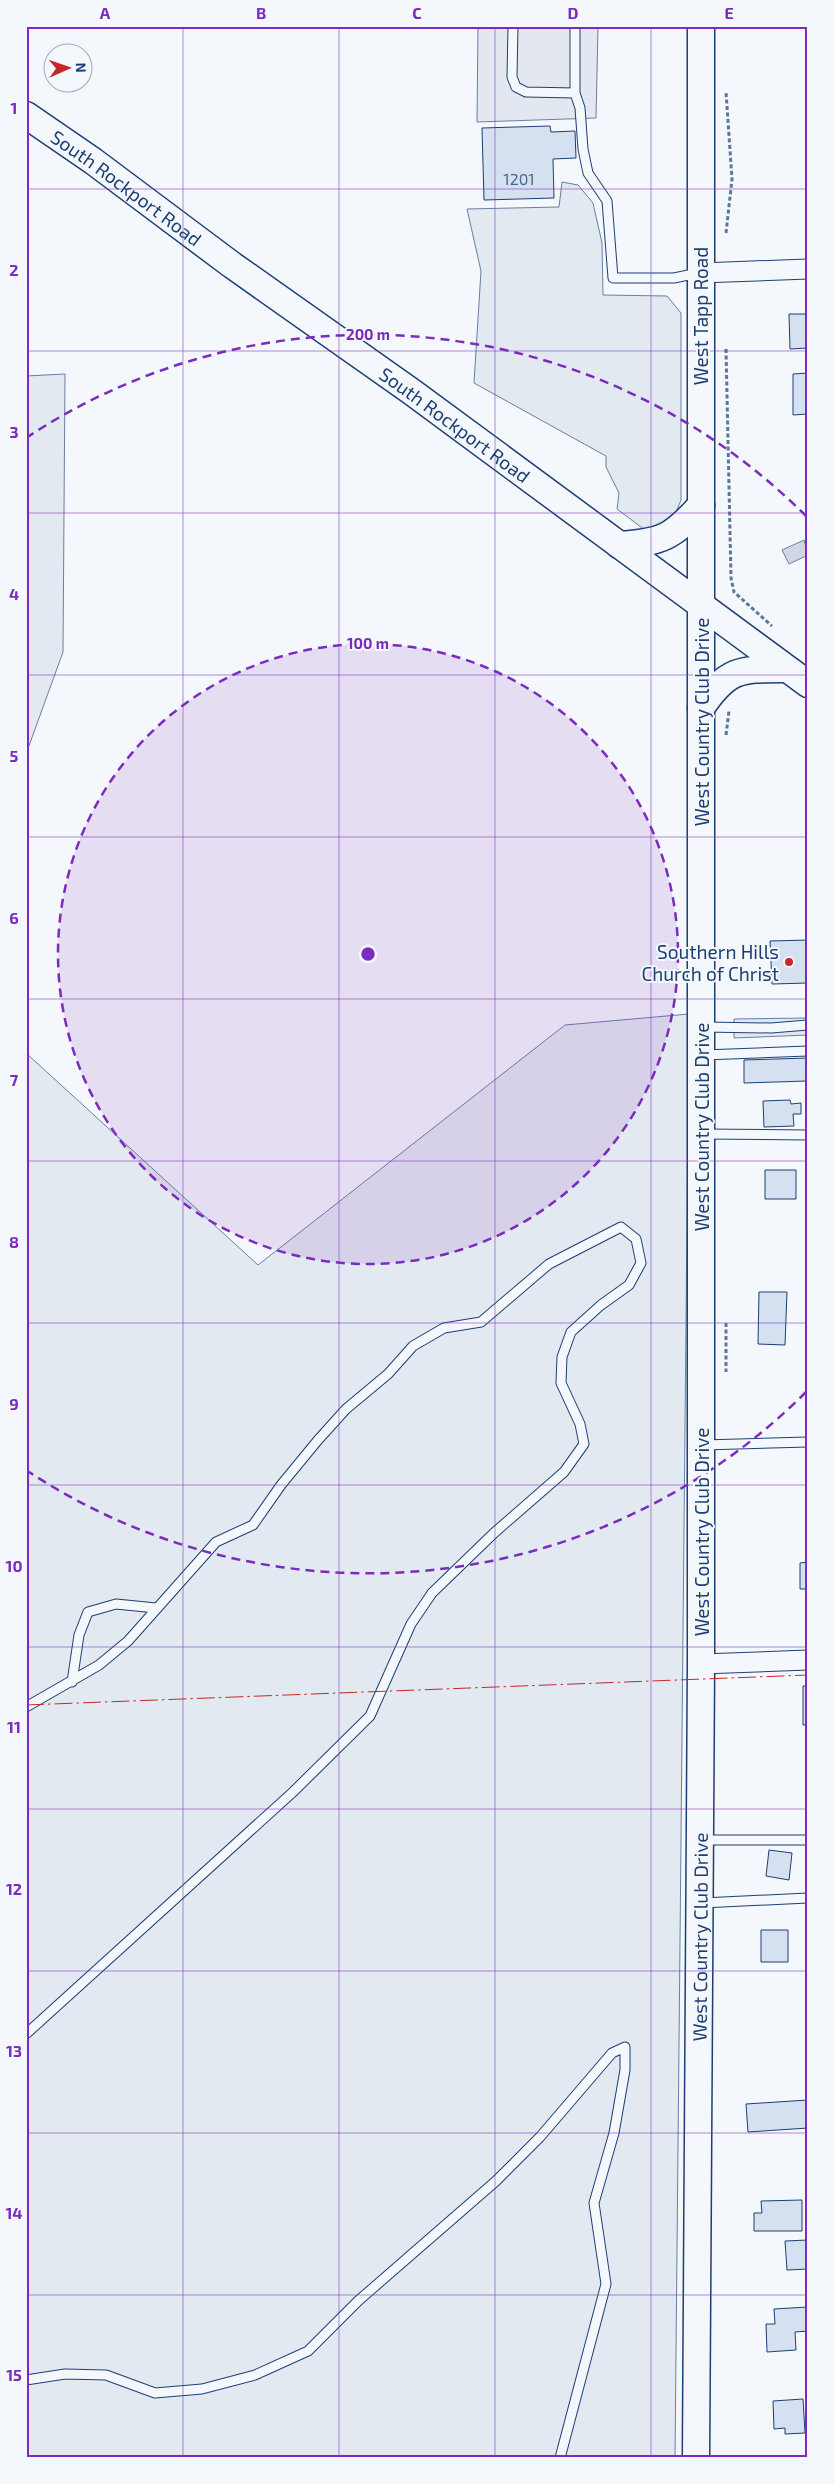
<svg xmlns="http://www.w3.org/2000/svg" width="834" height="2484" font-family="'Exo 2',sans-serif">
<rect width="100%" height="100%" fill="#f4f7fb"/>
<path fill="#e3e9f0" stroke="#687fa3" d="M562 182 578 185 593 203 602 243 603 295 667 296 681 313V500L674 517 645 530 617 509 619 493 606 467V456L474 383 481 271 467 209 559 207Z
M65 374 63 652 26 754V376Z
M689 1014 675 2458H26V1053L258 1265 565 1025Z"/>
<path fill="#e3e8f0" stroke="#687fa3" d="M478 26H598L596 118 477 122Z
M808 1018V1035L734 1038V1019Z"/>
<path fill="#cfd7e4" stroke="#687fa3" d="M804 540 808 555 789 564 782 550Z"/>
<path fill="#d5e0f0" stroke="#1d3f73" d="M550 126 551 132 575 131 576 158 553 159 554 198 484 200 482 128Z
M789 314H808V348L790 349Z
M808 373V414L793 415V374Z
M808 940V983L772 984 770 941Z
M808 1058V1092L807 1081 744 1083V1060Z
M790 1100 791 1104 801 1103V1114H793L794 1126 764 1127 763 1101Z
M765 1170H796V1199H765Z
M759 1292H787L785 1345 758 1344Z
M808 1562V1589H800V1563Z
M803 1686H808V1725H803Z
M769 1850 792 1853 789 1880 766 1876Z
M761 1930H788V1962H761Z
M808 2100V2128L748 2132 746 2104Z
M802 2200V2231H754V2213H762L761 2201Z
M808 2240V2269L787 2270 785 2241Z
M808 2307V2331L795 2332 796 2350 767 2352 766 2324H775L774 2309Z
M803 2399 805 2433 785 2434V2428L774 2429 773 2401Z"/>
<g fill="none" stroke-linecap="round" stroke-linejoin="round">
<g stroke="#1d3f73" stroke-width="11">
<path id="lane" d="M513 26 512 77 516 87 526 92 575 93
M575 26V93L580 108 583 149 588 173 607 201 613 278H674L698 273
M703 1027 771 1028 808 1025
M703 1055 808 1051
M703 1134 808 1135
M703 1445 808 1442
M72 1682 79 1635 88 1612 116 1604 156 1608
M26 1707 99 1665 128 1641 216 1542 253 1525 281 1485 318 1440 346 1409 388 1374 413 1346 444 1328 481 1322 549 1264 621 1227 636 1239 641 1263 629 1285 601 1305 571 1332 562 1357 561 1383 580 1424 584 1444 564 1472 494 1533 432 1593 411 1624 370 1716 293 1792 26 2034
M703 1840H808
M702 1903 808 1898
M26 2380 65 2374 106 2375 155 2393 202 2389 255 2375 308 2351 358 2301 496 2181 540 2137 612 2053 625 2047V2070L614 2133 594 2203 606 2284 560 2458"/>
</g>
<g stroke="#1d3f73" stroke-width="21">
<path id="street" d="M700 273 808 269
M701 1664 808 1660"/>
</g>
<g stroke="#1d3f73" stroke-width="29">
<g id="secondary">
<path id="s1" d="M26 115 93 161 232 265 412 392 808 684"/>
<path d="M619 545C662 542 672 538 701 505"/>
<path d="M701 708C728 668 740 669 786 669"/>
<path id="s2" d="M696 2458 701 1664V26"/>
</g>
</g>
<path stroke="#5e769c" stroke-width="3" stroke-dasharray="4 2.5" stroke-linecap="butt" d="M726 233 732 179 726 92
M726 349 731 578 734 592 772 626
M726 735 729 711
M726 1323V1372"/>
<use href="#lane" stroke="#f4f7fb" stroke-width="9"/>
<use href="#street" stroke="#f4f7fb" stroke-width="19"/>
<use href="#secondary" stroke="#f4f7fb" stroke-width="26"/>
<path stroke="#c62828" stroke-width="1" stroke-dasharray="18 4 2.5 4" stroke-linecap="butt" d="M26 1705 808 1675"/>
</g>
<path fill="none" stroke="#7b2cbf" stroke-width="1" stroke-opacity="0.55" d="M183 26V2458M339 26V2458M495 26V2458M651 26V2458M26 189H808M26 351H808M26 513H808M26 675H808M26 837H808M26 999H808M26 1161H808M26 1323H808M26 1485H808M26 1647H808M26 1809H808M26 1971H808M26 2133H808M26 2295H808"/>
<circle cx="368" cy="954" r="310" fill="#7b2cbf" fill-opacity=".12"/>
<g fill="none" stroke="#7b2cbf" stroke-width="2.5" stroke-dasharray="9 6">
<circle cx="368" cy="954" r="310"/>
<path d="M806 1392A619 619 0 0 1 26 1470M26 438A619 619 0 0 1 806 516"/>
</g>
<circle fill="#c62828" stroke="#f4f7fb" stroke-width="2" cx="789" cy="962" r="5"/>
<g text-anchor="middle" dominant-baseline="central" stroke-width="4" stroke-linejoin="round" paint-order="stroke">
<g font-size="16" fill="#4b6792">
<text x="519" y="178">1201</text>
</g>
<g font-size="19" fill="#1d3f73" stroke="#f4f7fb">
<text stroke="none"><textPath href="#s1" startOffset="124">South Rockport Road</textPath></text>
<text transform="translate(700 316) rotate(-90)">West Tapp Road</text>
<text stroke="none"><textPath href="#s1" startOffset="529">South Rockport Road</textPath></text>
<text transform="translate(701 722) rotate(-90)">West Country Club Drive</text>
<text transform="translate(701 1127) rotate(-90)">West Country Club Drive</text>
<text transform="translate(701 1532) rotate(-90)">West Country Club Drive</text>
<text stroke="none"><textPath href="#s2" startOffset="521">West Country Club Drive</textPath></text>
</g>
<g font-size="19" fill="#1d3f73" stroke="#f4f7fb" text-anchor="end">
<text x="779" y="951">Southern Hills<tspan x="779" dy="22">Church of Christ</tspan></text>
</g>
</g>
<circle cx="368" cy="954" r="8" fill="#7b2cbf" stroke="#f4f7fb" stroke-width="2.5"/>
<g font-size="15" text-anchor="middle" font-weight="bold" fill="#7b2cbf" stroke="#f4f7fb" stroke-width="4" stroke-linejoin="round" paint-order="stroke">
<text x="368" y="340">200 m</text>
<text x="368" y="649">100 m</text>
</g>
<rect width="834" height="2484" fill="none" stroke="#f4f7fb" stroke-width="55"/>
<g transform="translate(68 68) rotate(88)"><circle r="24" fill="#f4f7fb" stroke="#9eadc5"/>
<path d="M0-4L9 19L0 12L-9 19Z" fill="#c62828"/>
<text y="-8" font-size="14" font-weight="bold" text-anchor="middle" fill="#1d3f73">N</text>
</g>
<rect x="28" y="28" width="778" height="2428" fill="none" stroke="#7b2cbf" stroke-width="2"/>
<g font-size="16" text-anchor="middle" font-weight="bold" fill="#7b2cbf">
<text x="105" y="19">A</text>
<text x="261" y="19">B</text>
<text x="417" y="19">C</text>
<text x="573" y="19">D</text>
<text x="729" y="19">E</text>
<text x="14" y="114">1</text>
<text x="14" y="276">2</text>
<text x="14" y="438">3</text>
<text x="14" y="600">4</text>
<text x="14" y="762">5</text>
<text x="14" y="924">6</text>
<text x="14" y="1086">7</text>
<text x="14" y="1248">8</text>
<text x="14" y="1410">9</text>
<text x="14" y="1572">10</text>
<text x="14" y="1733">11</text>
<text x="14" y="1895">12</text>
<text x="14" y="2057">13</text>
<text x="14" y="2219">14</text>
<text x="14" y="2381">15</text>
</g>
</svg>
